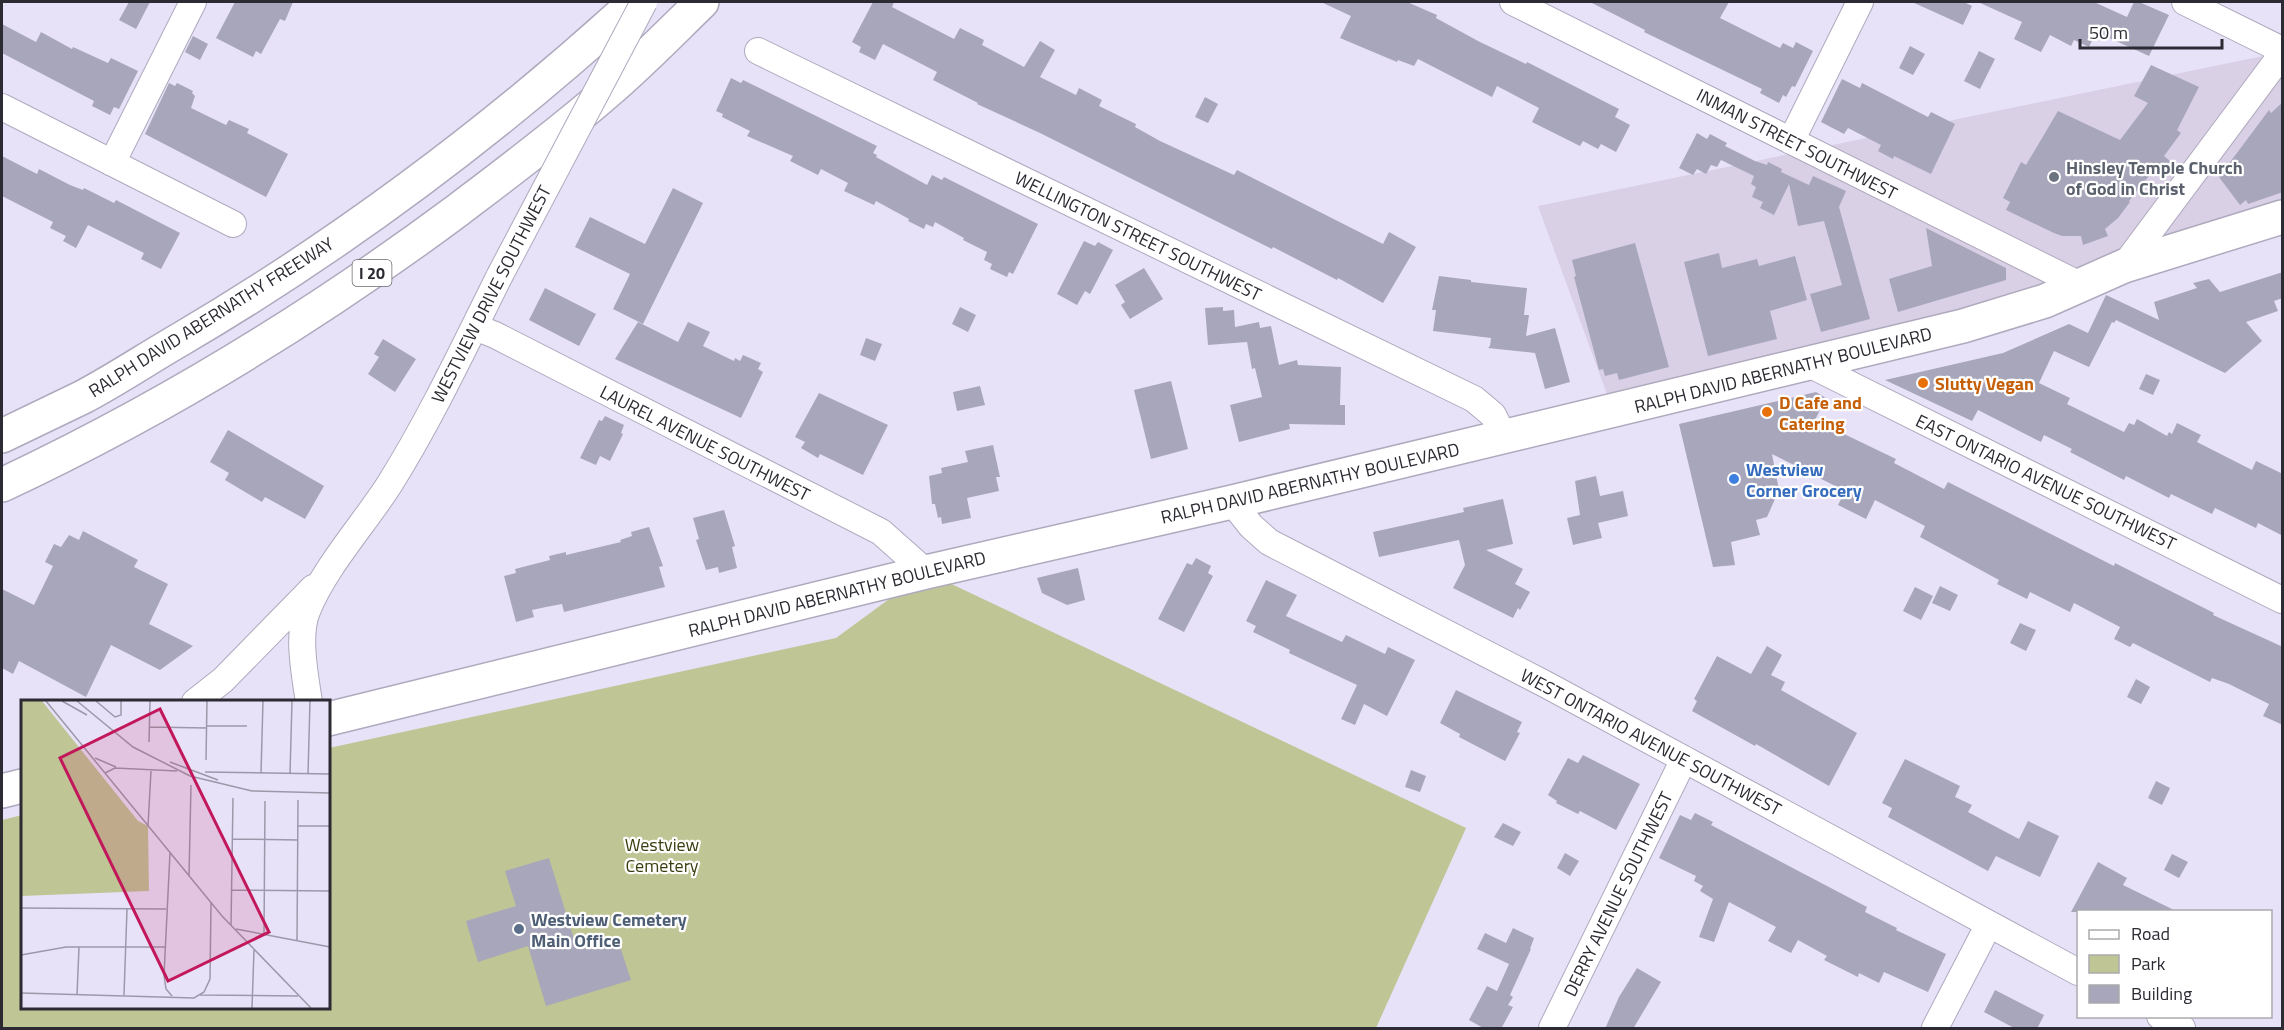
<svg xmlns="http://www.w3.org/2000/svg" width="2284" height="1030" font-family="'Titillium Web',sans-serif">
<rect width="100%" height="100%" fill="#e8e2f8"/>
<path fill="#d9d0e5" d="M2282 52V214L2229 228 1619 427 1538 206Z"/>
<path fill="#bfc594" d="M926 572 1466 828 1376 1028H2V820L22 815V1008H328L329 748 836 638Z"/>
<path fill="#a8a6bb" d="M129 2H150L136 29 119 20Z
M235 2H293L285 21 280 19 261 54 256 51 253 57 216 38Z
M873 2H894L892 7 954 39 960 28 984 40 982 45 1024 67 1040 41 1055 50 1040 77 1076 95 1079 88 1102 100 1099 106 1136 124 1135 127 1160 141 1234 175 1237 170 1383 244 1389 232 1416 247 1383 303 1338 278 1337 280 1273 247 1272 249 1040 133 977 104 978 103 933 80 937 72 883 44 875 60 859 52 861 47 852 42Z
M1321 2H1407L1437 15 1436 18 1478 41 1526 64 1527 62 1619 109 1615 117 1630 125 1616 152 1601 144 1598 149 1583 141 1580 146 1532 122 1539 108 1497 86 1492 97 1418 59 1414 66 1398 60 1397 62 1340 38 1351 16Z
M1590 2H1729L1720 18 1780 48 1783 43 1793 48 1796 42 1813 51 1795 87 1792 86 1786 97 1783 95 1779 103 1760 93 1762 89 1644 32 1645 30Z
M1912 2H1964L1972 6 1963 25Z
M1978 2H2094L2127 17 2134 2H2139L2169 15 2149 56 2096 32 2089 47 2074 40 2071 46 2050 35 2041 52 2014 39 2022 22Z
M2 24 36 42 41 32 72 49 73 47 108 63 111 58 138 71 119 109 114 107 110 115 92 106 94 101 2 53Z
M193 36 208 44 200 60 185 52Z
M1910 46 1925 54 1913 75 1899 68Z
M1979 51 1995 59 1980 89 1964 81Z
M2151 65 2199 87 2177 130 2181 133 2164 156 2171 162 2160 176 2153 171 2129 201 2130 202 2118 218 2105 229 2108 236 2083 245 2081 236H2062L2054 233 2006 210 2010 202 2003 198 2021 162 2026 165 2058 111 2120 140 2148 103 2134 96Z
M731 78 741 83 743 80 877 146 873 153 877 155 876 157 927 185 932 175 942 180 944 177 1038 224 1013 274 1009 272 1007 277 990 269 992 264 984 260 987 252 963 240 964 238 935 222 933 227 926 224 924 229 908 221 909 219 876 201 874 205 844 191 848 183 821 169 818 175 790 161 793 156 747 136 750 131 722 117 723 114 716 111Z
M1842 79 1860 88 1862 83 1928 117 1931 112 1955 124 1931 174 1894 156 1893 159 1878 151 1881 145 1848 128 1844 134 1821 122Z
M169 83 175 86 177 83 193 91 192 93 195 96 191 108 226 125 229 120 249 129 247 133 288 154 266 197 145 134Z
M1205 97 1218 104 1208 123 1195 117Z
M2283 102V192L2248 204 2246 200 2240 205 2219 177 2269 110 2271 113Z
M1697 133 1707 139 1710 134 1727 143 1725 146 1755 161 1767 165 1768 162 1782 169 1781 172 1809 185 1813 176 1846 191 1839 207 1870 319 1821 332 1810 294 1842 285 1824 221 1798 226 1789 184 1774 215 1760 208 1763 202 1752 197 1756 187 1751 184 1754 176 1721 160 1717 167 1711 165 1706 174 1697 169 1693 175 1679 168Z
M2 156 37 174 39 169 70 185 83 190 84 188 114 203 116 200 180 233 161 269 141 259 144 253 88 225 76 248 63 241 66 236 50 228 53 222 2 196Z
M673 188 703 203 643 324 613 309 630 274 575 247 590 217 645 244Z
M1926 228 2006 268V280L1898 312 1889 279 1932 266Z
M1084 241 1095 246 1098 242 1113 250 1090 294 1085 291 1077 305 1057 294Z
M1635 243 1669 367 1619 380 1617 373 1605 376 1603 369 1599 370 1574 277 1576 276 1572 260Z
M1719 253 1722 268 1757 259 1759 266 1795 256 1807 300 1770 311 1777 339 1708 356 1684 262Z
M1144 268 1163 299 1130 319 1121 305 1125 302 1115 285Z
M2283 272V298L2274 301 2278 311 2246 322 2262 341 2225 373 2116 320 2114 323 2112 322 2089 367 2054 351 2039 383 2070 398 2067 404 2124 432 2129 423 2134 425 2137 419 2167 436 2169 432 2172 434 2177 423 2201 435 2197 442 2252 470 2256 461 2283 474V536L2258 523 2256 528 2215 508 2212 514 2171 494 2169 498 2126 476 2124 480 2070 452 2072 449 2044 435 2041 442 1978 410 1972 421 1885 380 2003 353 2069 324 2088 333 2106 295 2159 320 2154 302 2197 288 2193 283 2209 279 2220 292Z
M1439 276 1471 280V282L1527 288 1524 315H1529L1526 336 1555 328 1570 382 1545 389 1535 353 1488 348 1490 346 1491 338 1433 331 1436 310H1432Z
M545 288 596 314 579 346 529 320Z
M960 307 976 315 968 332 952 324Z
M1223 307V311L1234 310 1235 327 1259 322 1260 328 1271 326 1279 365 1297 360 1298 365 1341 367 1340 405H1345V425L1289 424 1290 429 1239 442 1230 405 1262 397 1255 368 1252 369 1247 342 1208 345 1205 308Z
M638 322 678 342 688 322 710 332 703 346 734 361 735 358 740 361 743 355 761 363 758 369 763 372 741 418 615 359Z
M866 338 882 344 875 361 860 355Z
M383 339 416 359 395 392 368 374 379 357 374 354Z
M2146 374 2160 380 2153 395 2139 389Z
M1171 381 1188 449 1151 459 1134 390Z
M980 386 985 405 957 411 953 392Z
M1816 392 1826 398 1815 420 1896 459 1894 463 1944 489 1948 482 2114 566 2115 563 2214 613 2213 615 2283 647V725L2263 716 2269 704 2229 684 2212 678 2210 682 2133 643 2130 647 2114 639 2120 627 2074 603 2070 612 2030 592 2027 599 1997 584 1999 580 1920 537 1925 526 1875 500 1866 519 1838 505 1845 491 1772 454 1779 490 1767 517 1756 520 1760 535 1731 542 1735 565 1713 567 1679 424Z
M819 393 888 425 863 475 820 454 818 458 801 448 805 442 795 437Z
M605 416 624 425 621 433 623 434 610 461 600 456 596 465 580 458 599 420 602 421Z
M228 430 324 486 305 519 265 497 262 502 225 480 229 473 210 462Z
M993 445 1000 477H996L999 491 967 498 971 518 942 524 941 517 938 518 935 504H932L929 476 942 473 941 468 968 462 965 451Z
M1596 476 1600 496 1623 491 1628 516 1598 523 1602 538 1573 545 1567 518 1580 515 1575 481Z
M1503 499 1513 544 1486 550 1523 569 1515 584 1530 592 1520 610 1518 608 1513 618 1453 588 1465 565 1459 540 1379 557 1373 532 1464 512 1463 508Z
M724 510 735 546 732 547 737 568 719 573 718 567 706 570 696 540 699 539 693 518Z
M649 527 663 566 659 567 665 587 564 612 562 604 546 607 532 610 534 617 516 622 504 576 516 573 515 569 550 560 549 556 566 552V555L621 542 620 540 632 536 631 532Z
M83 531 138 560 134 567 168 584 149 624 193 646 160 670 111 645 86 697 19 661 13 674 2 668V589L34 605 53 566 45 562 54 544 61 547 69 535 79 540Z
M1196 558 1211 566 1208 573 1213 576 1184 632 1158 619 1187 563 1192 565Z
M1078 568 1085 600 1067 605 1042 593 1037 578Z
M1266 580 1297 595 1286 616 1342 642 1346 635 1385 654 1388 647 1415 660 1387 716 1364 704 1355 725 1341 719 1357 685 1289 653 1290 650 1253 632 1256 626 1246 621Z
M1940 586 1958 595 1950 611 1932 603Z
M1915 587 1933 596 1921 620 1903 611Z
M2020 623 2036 630 2026 651 2010 643Z
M1767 646 1782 655 1771 675 1785 682 1781 690 1857 733 1829 786 1756 744 1755 746 1692 711 1697 701 1694 699 1717 656 1751 674Z
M2136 679 2150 687 2141 704 2127 697Z
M1456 690 1522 722 1517 732 1520 733 1505 761 1459 737 1460 734 1440 723Z
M1583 755 1640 784 1616 830 1580 811 1578 814 1556 803 1557 801 1548 795 1568 758 1578 763Z
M1905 759 1960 786 1955 797 1972 805 1968 812 2019 839 2028 821 2059 836 2040 877 1996 856 1988 871 1888 817 1892 808 1882 803Z
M1411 770 1426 776 1420 792 1405 787Z
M2156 781 2170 788 2162 805 2148 798Z
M1695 813 1713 822 1711 825 1867 907 1865 912 1897 928 1896 930 1946 954 1928 992 1884 972 1879 983 1859 973 1858 977 1824 960 1827 956 1798 940 1791 953 1768 941 1776 927 1729 902 1714 942 1699 937 1713 899 1700 891 1703 886 1694 881 1696 876 1659 858 1680 815 1691 820Z
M1503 823 1521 832 1513 846 1494 837Z
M1565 853 1579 861 1570 876 1557 868Z
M2172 854 2188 862 2179 878 2164 870Z
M549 858 577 949 617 937 631 980 546 1006 528 946 478 962 466 921 516 906 505 871Z
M2098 862 2127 878 2123 885 2178 912H2071Z
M1513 928 1534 938 1530 949H1531L1510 995 1513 997 1508 1005 1513 1007 1501 1029H1485L1469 1020 1487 986 1497 991 1509 964 1477 949 1485 933 1506 943Z
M1637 968 1661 982 1633 1029H1605L1619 997Z
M1995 990 2044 1015 2037 1029H2016L1984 1012Z"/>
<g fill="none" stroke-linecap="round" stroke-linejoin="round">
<g stroke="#afa9be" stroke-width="28">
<path id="minor" d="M1513 2 2080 285
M2185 2 2282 50
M758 51 1474 399 1493 415 1504 437
M2 107 233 224
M1791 141 1860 2
M112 163 193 2
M2124 266 2282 54
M475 327 495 335 881 532 926 572
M1809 364 2282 600
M1232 502 1251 526 1269 542 1545 684 2078 972
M195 702 223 680 313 588
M309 702C305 676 297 635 307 611 324 568 364 524 389 485 431 418 465 345 500 275
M2160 1016 2182 1028
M1552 1028 1684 759
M1935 1028 1989 924"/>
</g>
<g stroke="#afa9be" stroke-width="36">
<path id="major" d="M328 719 926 572 1232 502 1963 326 2045 301 2124 266 2282 217
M2 791 22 786"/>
</g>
<g stroke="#afa9be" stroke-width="36">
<path id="highway" d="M2 436C29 423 56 410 83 397 117 379 148 358 181 339 344 243 495 130 635 2
M2 485C164 409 314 317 458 210 508 172 559 134 607 92 640 64 671 32 702 2"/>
</g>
<use href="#minor" stroke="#fff" stroke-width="26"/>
<use href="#major" stroke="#fff" stroke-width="33"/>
<use href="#highway" stroke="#fff" stroke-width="33"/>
<g stroke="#afa9be" stroke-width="28" stroke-linecap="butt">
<path id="minor-bridge" d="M500 275 644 2"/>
</g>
<use href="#minor-bridge" stroke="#fff" stroke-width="26"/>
</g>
<circle fill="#6b7280" stroke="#fff" stroke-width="2" cx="2054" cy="177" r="6"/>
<g fill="#e8710a" stroke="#fff" stroke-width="2">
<circle cx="1923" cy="383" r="6"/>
<circle cx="1767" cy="412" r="6"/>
</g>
<circle fill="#3f7fe0" stroke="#fff" stroke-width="2" cx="1734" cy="479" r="6"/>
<circle fill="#5c6f8a" stroke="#fff" stroke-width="2" cx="519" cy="929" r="6"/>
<g text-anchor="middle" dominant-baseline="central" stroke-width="4.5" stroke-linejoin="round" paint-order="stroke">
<rect fill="#fff" stroke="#6b6a70" stroke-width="1.5" x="352.5" y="260" width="39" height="26" rx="4.5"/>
<g font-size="16" font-weight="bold" fill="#2c2a32">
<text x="372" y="273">I 20</text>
</g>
<g font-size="18" fill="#2c2a32" stroke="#fff">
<text transform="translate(1797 144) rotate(27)">INMAN STREET SOUTHWEST</text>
<text transform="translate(1138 236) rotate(26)">WELLINGTON STREET SOUTHWEST</text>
<text transform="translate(491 294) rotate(-63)">WESTVIEW DRIVE SOUTHWEST</text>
<text transform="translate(211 317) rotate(-32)">RALPH DAVID ABERNATHY FREEWAY</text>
<text transform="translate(1783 370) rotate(-14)">RALPH DAVID ABERNATHY BOULEVARD</text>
<text transform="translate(705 443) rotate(27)">LAUREL AVENUE SOUTHWEST</text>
<text transform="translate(2046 482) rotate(26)">EAST ONTARIO AVENUE SOUTHWEST</text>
<text transform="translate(1310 483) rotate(-13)">RALPH DAVID ABERNATHY BOULEVARD</text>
<text transform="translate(837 594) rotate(-14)">RALPH DAVID ABERNATHY BOULEVARD</text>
<text transform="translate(1651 742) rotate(28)">WEST ONTARIO AVENUE SOUTHWEST</text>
<text transform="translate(1618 894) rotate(-64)">DERRY AVENUE SOUTHWEST</text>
</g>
<g font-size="18" font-weight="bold" fill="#5b616d" stroke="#fff" text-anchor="start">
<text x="2066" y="167">Hinsley Temple Church<tspan x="2066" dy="21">of God in Christ</tspan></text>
</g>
<g font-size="18" font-weight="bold" fill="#c56008" stroke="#fff" text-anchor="start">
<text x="1935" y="383">Slutty Vegan</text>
<text x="1779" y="402">D Cafe and<tspan x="1779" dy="21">Catering</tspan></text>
</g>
<g font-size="18" font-weight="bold" fill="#366cbe" stroke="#fff" text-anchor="start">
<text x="1746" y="469">Westview<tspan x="1746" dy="21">Corner Grocery</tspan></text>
</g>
<g font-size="18" fill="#3a3d0e" stroke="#fff">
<text x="662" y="844">Westview<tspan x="662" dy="21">Cemetery</tspan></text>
</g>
<g font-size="18" font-weight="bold" fill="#4e5e75" stroke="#fff" text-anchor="start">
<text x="531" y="919">Westview Cemetery<tspan x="531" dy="21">Main Office</tspan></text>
</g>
</g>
<g transform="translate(21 700)">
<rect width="309" height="309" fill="#e8e2f8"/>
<path d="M0 1H21L117 121 127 126 128 191 0 196Z" fill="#bfc594"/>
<path fill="none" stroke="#9d98a9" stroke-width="1.5" d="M25 1 201 216 290 308M41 1 66 15M56 1 112 47 169 76 231 91 309 93M75 1 94 17 100 15V1M186 26H226M129 27 186 28M128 42 129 1M74 58 95 67M185 60 186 1M149 62 197 80M184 72 309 74M84 73 94 68 156 71M240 73 242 1M269 74 271 1M287 74 289 1M127 126 130 71M277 126H309M211 139 277 140M149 153 143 275 145 289 151 296M168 176 170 85M211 190 309 191M0 208 145 209M210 226 212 98M215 229 309 247M243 234 244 101M276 241 277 100M0 255 45 247H144M0 293 173 298 183 292 189 279 190 203M56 295 58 247M103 295 106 209M179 295 277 296M231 308 233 250"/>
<path fill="#c2185b" fill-opacity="0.15" stroke="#c2185b" stroke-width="3" d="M139 9 248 232 147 281 39 58Z"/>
<rect width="309" height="309" fill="none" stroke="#2c2a32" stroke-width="3"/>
</g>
<rect width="2284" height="1030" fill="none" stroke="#2c2a32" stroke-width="6"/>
<rect x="2077" y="910" width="195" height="108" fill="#ffffff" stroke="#abaaad" stroke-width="1.5"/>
<rect x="2089" y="930" width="30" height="9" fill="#ffffff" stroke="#abaaad" stroke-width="1.5"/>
<text x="2131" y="940" font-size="18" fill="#2c2a32">Road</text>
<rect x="2089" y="955" width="30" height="18" fill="#bfc594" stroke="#abaaad" stroke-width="1.5"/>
<text x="2131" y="970" font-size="18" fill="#2c2a32">Park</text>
<rect x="2089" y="985" width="30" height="18" fill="#a8a6bb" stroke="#abaaad" stroke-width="1.5"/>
<text x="2131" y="1000" font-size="18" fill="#2c2a32">Building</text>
<path d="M2080 39v9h142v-9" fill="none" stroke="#2c2a32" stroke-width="3"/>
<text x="2089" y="39" font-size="18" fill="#2c2a32" stroke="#ffffff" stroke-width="4.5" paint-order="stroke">50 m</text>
</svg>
